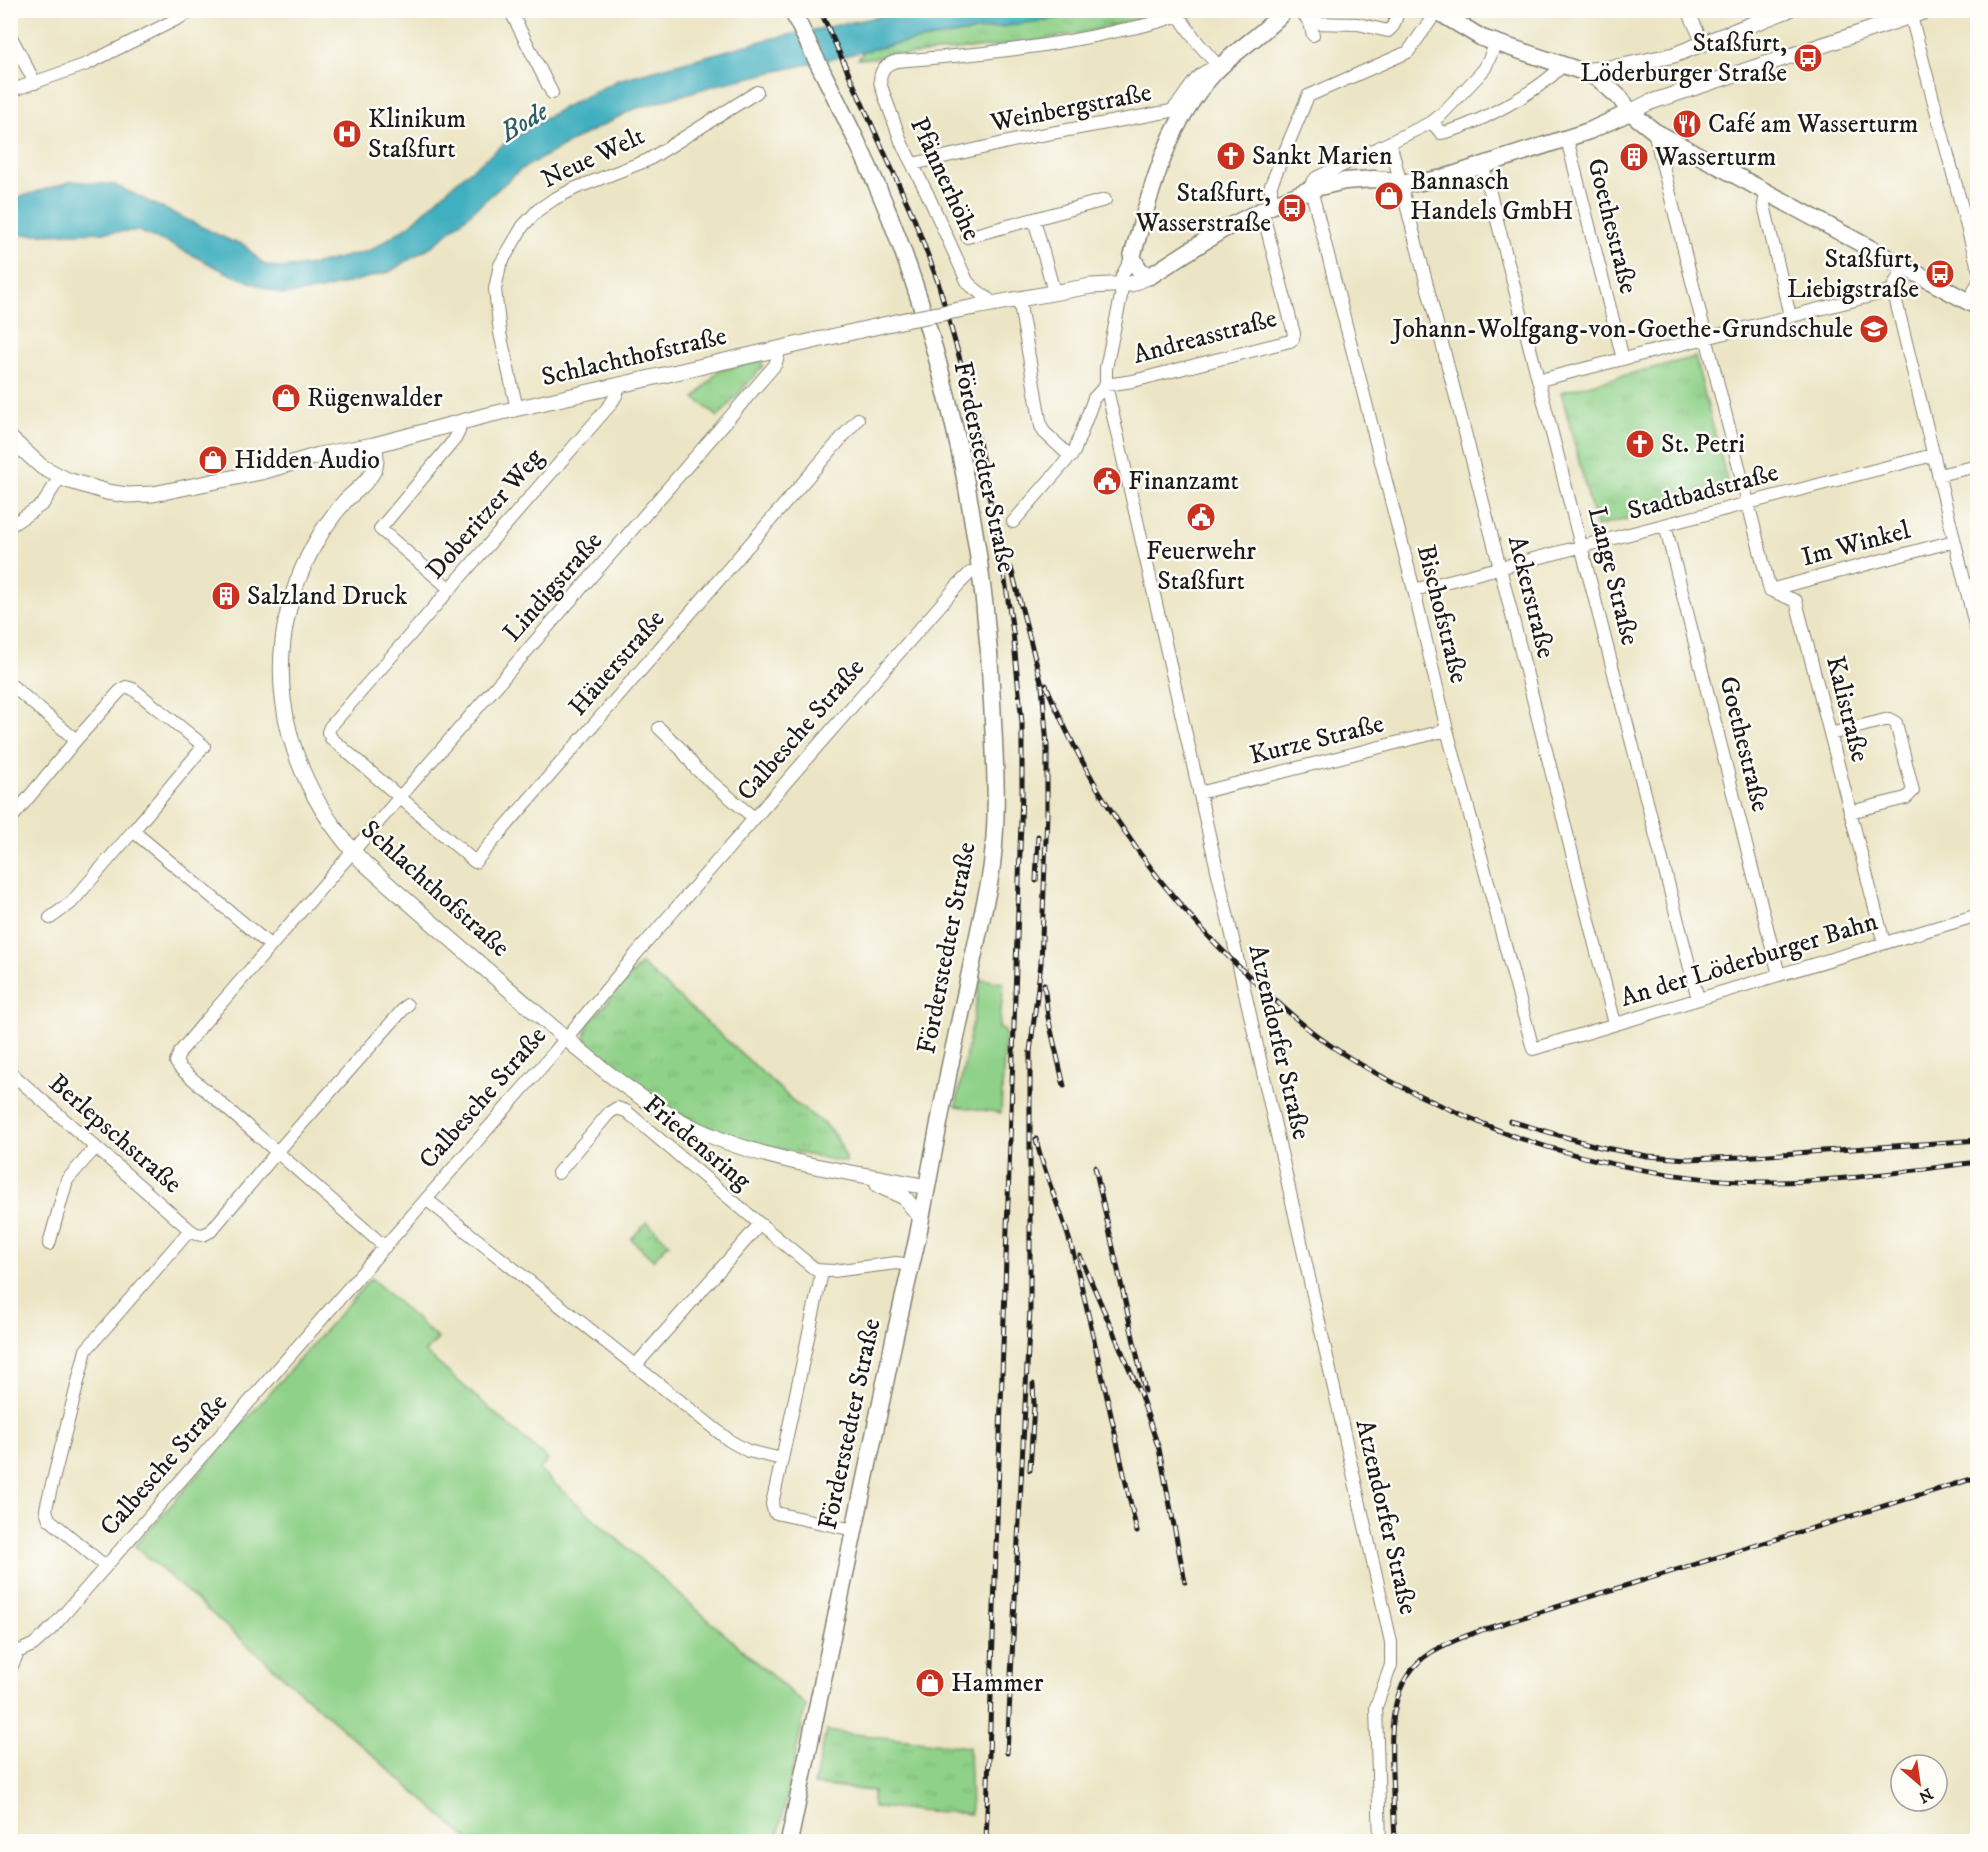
<svg xmlns="http://www.w3.org/2000/svg" width="1988" height="1852" font-family="'IM FELL DW Pica',serif">
<defs>
<pattern id="grass-tufts" width="24" height="20" patternUnits="userSpaceOnUse" patternTransform="scale(1.5)"><rect width="24" height="20" fill="#8fd188"/><path d="M3 7l-1-3M5 7V3M7 7l1-3M15 17l-1-3M17 17v-4M19 17l1-3" fill="none" stroke="#7bb375"/></pattern>
<pattern id="park-crowns" width="20" height="18" patternUnits="userSpaceOnUse" patternTransform="scale(1.5)"><rect width="20" height="18" fill="#8fd188"/><path d="M2 6a3 3 0 1 1 6 0M12 15a3 3 0 1 1 6 0" fill="none" stroke="#7bb375"/></pattern>
</defs>
<rect width="100%" height="100%" fill="#fdfcf7"/>
<filter id="ink" filterUnits="userSpaceOnUse"><feTurbulence type="fractalNoise" baseFrequency=".0167" numOctaves="2"/><feDisplacementMap in="SourceGraphic" scale="12" xChannelSelector="R" yChannelSelector="G"/><feConvolveMatrix kernelMatrix="1 2 1 2 8 2 1 2 1" color-interpolation-filters="sRGB"/></filter>
<filter id="wash" filterUnits="userSpaceOnUse"><feTurbulence type="fractalNoise" baseFrequency=".008" numOctaves="4" result="noise"/><feDisplacementMap in="SourceGraphic" scale="24" xChannelSelector="R" yChannelSelector="G"/><feGaussianBlur stdDeviation="1.35" result="paint"/><feColorMatrix in="noise" values="0 0 0 0 0 0 0 0 0 0 0 0 0 0 0 0 0 1.4 0 .05"/><feComposite in="paint" operator="in"/></filter>
<g filter="url(#wash)">
<rect width="100%" height="100%" fill="#ece5c5"/>
<path fill="url(#grass-tufts)" stroke="#567652" stroke-width="1.5" d="M1099 11H1165C1146 18 1126 22 1107 27 1026 47 941 51 858 59L865 50 896 44Z
M1695 357 1730 492 1596 527 1561 392Z
M761 361 763 366 718 417 695 398 719 370Z
M641 964C692 1009 743 1054 793 1101 806 1113 825 1121 835 1136 841 1144 844 1153 846 1162 778 1150 714 1138 655 1100 631 1085 609 1064 586 1047L588 1044C583 1036 586 1030 589 1023Z
M826 1731 969 1747 971 1814 873 1807V1791L814 1785Z"/>
<path fill="url(#park-crowns)" stroke="#567652" stroke-width="1.5" d="M647 1222 669 1243 653 1260 631 1239Z"/>
<path fill="#8fd188" stroke="#567652" stroke-width="1.5" d="M981 979 1004 983 999 1028 1005 1031 1001 1113 956 1106Z
M371 1278 438 1339 425 1352 548 1460 539 1470 806 1706 777 1841H470L135 1546Z"/>
<path fill="#41afbf" stroke="#2e666e" stroke-width="1.5" d="M907 11H1099L896 44 716 85 634 109 574 140 520 170 435 244 389 272 321 290 283 295 230 274 168 243 138 231 11 235 10 200 72 181 115 185 231 241 243 244 263 264 279 268 313 265 371 250 410 225 456 182 504 144 559 110 618 80 769 39Z"/>
</g>
<g filter="url(#ink)">
<g fill="none" stroke-linecap="round" stroke-linejoin="round">
<g stroke="#848070" stroke-width="14">
<path id="minor" d="M510 10 552 93
M1300 10 1310 23 1313 35
M1688 10 1703 44
M1178 15 1198 43 1219 67
M1911 16 1978 268
M1310 23 1358 24 1388 31 1393 26 1399 10
M10 35 35 83
M1496 43 1485 68 1479 75 1442 114 1432 122 1316 178 1312 183 1311 189 1414 590 1447 730 1533 1049 1978 915
M10 91 87 64 195 10
M1432 122 1441 133C1471 128 1545 88 1563 64
M1654 131 1770 590
M1567 139 1623 359
M1390 142 1500 568 1615 1024
M913 164 1030 137 1171 111C1187 98 1194 70 1216 68
M1483 166 1698 999
M1768 192 1765 199 1764 205 1790 316
M1275 204 1271 194V185L1308 96 1408 52 1438 10
M1034 219 1054 292
M967 237 1105 200
M1132 257 1122 276 1121 296 1106 368V385L1237 957 1391 1642V1665L1376 1707 1380 1842
M1904 267 1894 285 1895 297 1978 637
M1019 299 1041 426 1044 432 1071 457
M1968 302 1978 283
M992 303C985 294 974 291 967 281L927 193 902 144 881 86C878 73 884 64 897 61 971 55 1045 48 1117 31 1142 26 1166 22 1188 10
M1540 380 1894 290
M617 386V394L610 405 330 727 328 732 331 738 475 862 858 419
M517 409 500 333 495 289 500 265 523 226 538 210 554 199 576 188 648 160 757 92
M1938 475 1978 466
M1013 522 1074 452 1094 398 1106 385 1133 381 1290 341 1293 339 1294 334 1262 210
M1665 525 1779 975
M10 526 43 504 60 477
M450 589 380 529 455 439 459 431V423
M1414 590 1933 455
M1770 590 1796 601 1884 943
M1770 590 1954 541
M10 684 76 740 120 691 126 687 133 689 204 746 133 831 271 946
M659 728 681 749 696 769 754 818
M1830 734 1889 719 1896 723 1913 791 1906 798 1850 812
M1199 793 1447 730
M10 820 76 740
M50 918 71 903 133 831
M407 1005 277 1152 180 1068 176 1062 180 1052 203 1024 775 365 778 356 777 349
M10 1072 190 1230
M558 1173 609 1113 617 1108 626 1111 760 1224 635 1366
M426 1199 730 1441 748 1451 782 1459 772 1504 774 1512 780 1514 854 1530
M760 1224 816 1270 833 1271 896 1263 911 1265
M49 1244 67 1180 95 1148
M782 1459 822 1272
M105 1566 49 1519 46 1510 47 1504 86 1350 190 1230 196 1234 203 1235 211 1231 277 1152 385 1247
M10 1644 16 1657 10 1670
M15 1653 33 1645 52 1628 552 1055 636 954 958 585 970 573 981 569"/>
</g>
<g stroke="#848070" stroke-width="17">
<path id="tertiary" d="M1581 71 1618 67 1674 55 1788 10
M1630 112 1648 103 1929 10
M975 307 1091 286 1131 284 1150 276
M10 438 42 467 67 480 107 492 127 495 153 494 261 472 319 455 374 445 484 416 905 320
M374 445C376 452 377 459 375 467 370 481 355 491 345 501 338 509 331 518 325 527 253 638 273 767 363 862 417 910 472 957 527 1005 583 1053 638 1104 707 1134 776 1164 854 1172 927 1187
M878 1185 904 1197 921 1218"/>
</g>
<g stroke="#848070" stroke-width="19">
<path id="secondary" d="M1285 10C1264 34 1234 51 1213 74 1165 126 1151 192 1132 257L1140 271 1150 276 1222 230 1275 204 1311 189 1345 181 1374 179 1416 183 1443 178 1589 131 1630 112
M1435 10 1482 38 1581 71 1599 79 1620 98 1630 112 1654 131 1978 307
M789 1842 895 1335 917 1240 949 1070 989 884C1000 824 995 762 992 702 985 540 949 368 890 217 862 146 825 79 792 10"/>
</g>
<use href="#minor" stroke="#fff" stroke-width="12"/>
<use href="#tertiary" stroke="#fff" stroke-width="15"/>
<use href="#secondary" stroke="#fff" stroke-width="16"/>
<g stroke="#1c1c1c" stroke-width="5">
<path id="rail" d="M820 10 913 216 938 282 970 395 1004 574 1013 632 1022 723V792L986 1842
M1046 685C1095 803 1168 905 1264 990 1285 1009 1306 1029 1330 1045 1369 1072 1412 1093 1456 1112 1477 1121 1498 1131 1519 1138 1597 1164 1679 1180 1761 1182 1833 1183 1906 1171 1978 1162
M1036 881 1038 836
M1044 984 1048 1017 1064 1086
M1510 1121 1600 1147 1647 1156 1688 1159 1741 1157 1978 1140
M1036 1139C1045 1179 1064 1216 1074 1256 1097 1347 1116 1440 1137 1532
M1095 1167 1145 1391
M1080 1256 1140 1393 1159 1449 1185 1582
M1030 1470 1034 1405 1033 1384
M1007 1753 1030 1309V1052L1041 963 1047 814V746L1042 685 1011 568
M1395 1842C1394 1819 1393 1796 1392 1773 1391 1729 1389 1680 1430 1653 1447 1642 1466 1636 1485 1629L1978 1477"/>
</g>
<use href="#rail" stroke="#fdfcf7" stroke-width="3" stroke-dasharray="9" stroke-linecap="butt"/>
<g stroke="#848070" stroke-width="17" stroke-linecap="butt">
<path id="tertiary-bridge" d="M905 320 975 307"/>
</g>
<use href="#tertiary-bridge" stroke="#fff" stroke-width="15"/>
</g>
</g>
<defs>
<g id="bus-disc" transform="scale(1.5)"><circle r="9.5" fill="#c8321e" stroke="#fdfcf7"/><path d="M-5-6H5V4H4V6H2V4H-2V6H-4V4H-5ZM-3.5-4V0h7V-4ZM-3.5 1.2v1.5H-2V1.2ZM2 1.2v1.5H3.5V1.2Z" fill="#fff"/></g>
<g id="restaurant-disc" transform="scale(1.5)"><circle r="9.5" fill="#c8321e" stroke="#fdfcf7"/><path d="M-5-6h1v4h1v-4h1v4h1v-4h1v5L-1.5 .5V6h-2V.5L-5-1ZM5-6V6H3V1.5H1.5Q1.5-4 5-6Z" fill="#fff"/></g>
<g id="hospital-disc" transform="scale(1.5)"><circle r="9.5" fill="#c8321e" stroke="#fdfcf7"/><path d="M-5-5h3v3.5h4V-5h3V5h-3V1.5h-4V5h-3Z" fill="#fff"/></g>
<g id="church-disc" transform="scale(1.5)"><circle r="9.5" fill="#c8321e" stroke="#fdfcf7"/><path d="M-1.2-6h2.4v3.5h3.3v2.4h-3.3V6h-2.4V-.1h-3.3v-2.4h3.3Z" fill="#fff"/></g>
<g id="building-disc" transform="scale(1.5)"><circle r="9.5" fill="#c8321e" stroke="#fdfcf7"/><path d="M-4-6H4V6H1V3H-1V6H-4ZM-2.5-4.3h1.7v1.8h-1.7ZM.8-4.3h1.7v1.8H.8ZM-2.5-1h1.7V.8h-1.7ZM.8-1h1.7V.8H.8Z" fill="#fff"/></g>
<g id="shop-disc" transform="scale(1.5)"><circle r="9.5" fill="#c8321e" stroke="#fdfcf7"/><path d="M-5-2.5h2.3a2.7 3.5 0 0 1 5.4 0H5L5.5 6h-11ZM-1.5-2.5h3a1.5 2.3 0 0 0-3 0Z" fill="#fff"/></g>
<g id="school-disc" transform="scale(1.5)"><circle r="9.5" fill="#c8321e" stroke="#fdfcf7"/><path d="M0-5L7-2L0 1L-7-2ZM-4 1L0 2.5L4 1V4Q0 6-4 4Z" fill="#fff"/></g>
<g id="civic-disc" transform="scale(1.5)"><circle r="9.5" fill="#c8321e" stroke="#fdfcf7"/><path d="M-.6-6.5H3V-4.5H.6V-3L4-1V1h2V6H-6V1h2V-1L-.6-3ZM-1.2 2.5V6h2.4V2.5Z" fill="#fff"/></g>
</defs>
<g fill-rule="evenodd">
<use href="#bus-disc" x="1808" y="58"/>
<use href="#restaurant-disc" x="1687" y="124"/>
<use href="#hospital-disc" x="347" y="134"/>
<use href="#church-disc" x="1231" y="156"/>
<use href="#building-disc" x="1634" y="157"/>
<use href="#shop-disc" x="1389" y="196"/>
<use href="#bus-disc" x="1292" y="208"/>
<use href="#bus-disc" x="1940" y="274"/>
<use href="#school-disc" x="1874" y="329"/>
<use href="#shop-disc" x="286" y="398"/>
<use href="#church-disc" x="1640" y="444"/>
<use href="#shop-disc" x="213" y="460"/>
<use href="#civic-disc" x="1107" y="481"/>
<use href="#civic-disc" x="1201" y="517"/>
<use href="#building-disc" x="226" y="596"/>
<use href="#shop-disc" x="930" y="1683"/>
</g>
<g text-anchor="middle" dominant-baseline="central" stroke-width="5" stroke-linejoin="round" paint-order="stroke">
<g font-size="26" fill="#1c1c1c" stroke="#fdfcf7" text-anchor="start">
<text x="1787" y="43" text-anchor="end">Staßfurt,<tspan x="1787" dy="30">Löderburger Straße</tspan></text>
<text x="368" y="119">Klinikum<tspan x="368" dy="30">Staßfurt</tspan></text>
<text x="1708" y="124">Café am Wasserturm</text>
<text x="1252" y="156">Sankt Marien</text>
<text x="1655" y="157">Wasserturm</text>
<text x="1410" y="181">Bannasch<tspan x="1410" dy="30">Handels GmbH</tspan></text>
<text x="1271" y="193" text-anchor="end">Staßfurt,<tspan x="1271" dy="30">Wasserstraße</tspan></text>
<text x="1919" y="259" text-anchor="end">Staßfurt,<tspan x="1919" dy="30">Liebigstraße</tspan></text>
<text x="1853" y="329" text-anchor="end">Johann-Wolfgang-von-Goethe-Grundschule</text>
<text x="307" y="398">Rügenwalder</text>
<text x="1661" y="444">St. Petri</text>
<text x="234" y="460">Hidden Audio</text>
<text x="1128" y="481">Finanzamt</text>
<text x="1201" y="551" text-anchor="middle">Feuerwehr<tspan x="1201" dy="30">Staßfurt</tspan></text>
<text x="247" y="596">Salzland Druck</text>
<text x="951" y="1683">Hammer</text>
</g>
<g font-size="26" fill="#1c1c1c" stroke="#fdfcf7">
<text transform="translate(1071 108) rotate(-11)">Weinbergstraße</text>
<text transform="translate(593 158) rotate(-25)">Neue Welt</text>
<text transform="translate(945 179) rotate(65)">Pfännerhöhe</text>
<text transform="translate(1612 226) rotate(76)">Goethestraße</text>
<text transform="translate(1205 337) rotate(-15)">Andreasstraße</text>
<text transform="translate(634 357) rotate(-13)">Schlachthofstraße</text>
<text transform="translate(984 467) rotate(78)">Förderstedter Straße</text>
<text transform="translate(1703 492) rotate(-15)">Stadtbadstraße</text>
<text transform="translate(485 514) rotate(-49)">Doberitzer Weg</text>
<text transform="translate(1856 544) rotate(-15)">Im Winkel</text>
<text transform="translate(1613 576) rotate(76)">Lange Straße</text>
<text transform="translate(553 587) rotate(-49)">Lindigstraße</text>
<text transform="translate(1531 597) rotate(76)">Ackerstraße</text>
<text transform="translate(1442 614) rotate(76)">Bischofstraße</text>
<text transform="translate(617 663) rotate(-49)">Häuerstraße</text>
<text transform="translate(1847 709) rotate(76)">Kalistraße</text>
<text transform="translate(801 730) rotate(-49)">Calbesche Straße</text>
<text transform="translate(1317 740) rotate(-14)">Kurze Straße</text>
<text transform="translate(1744 744) rotate(76)">Goethestraße</text>
<text transform="translate(435 889) rotate(42)">Schlachthofstraße</text>
<text transform="translate(947 948) rotate(-79)">Förderstedter Straße</text>
<text transform="translate(1749 960) rotate(-17)">An der Löderburger Bahn</text>
<text transform="translate(1279 1042) rotate(77)">Atzendorfer Straße</text>
<text transform="translate(483 1098) rotate(-49)">Calbesche Straße</text>
<text transform="translate(115 1134) rotate(41)">Berlepschstraße</text>
<text transform="translate(697 1143) rotate(40)">Friedensring</text>
<text transform="translate(850 1424) rotate(-78)">Förderstedter Straße</text>
<text transform="translate(164 1465) rotate(-49)">Calbesche Straße</text>
<text transform="translate(1386 1517) rotate(77)">Atzendorfer Straße</text>
</g>
<g font-size="27" font-style="italic" fill="#2d5e65" stroke="#fdfcf7">
<text transform="translate(524 122) rotate(-31)">Bode</text>
</g>
</g>
<rect width="1988" height="1852" fill="none" stroke="#fdfcf7" stroke-width="36"/>
<g transform="translate(1919 1783) rotate(151)"><circle r="28" fill="#fdfcf7" stroke="#a3a29f" stroke-width="1.5"/>
<path d="M0-4.5L10 22L0 15L-10 22Z" fill="#c8321e"/>
<text y="-9" font-size="16" font-weight="bold" text-anchor="middle" fill="#1c1c1c">N</text>
</g>
</svg>
